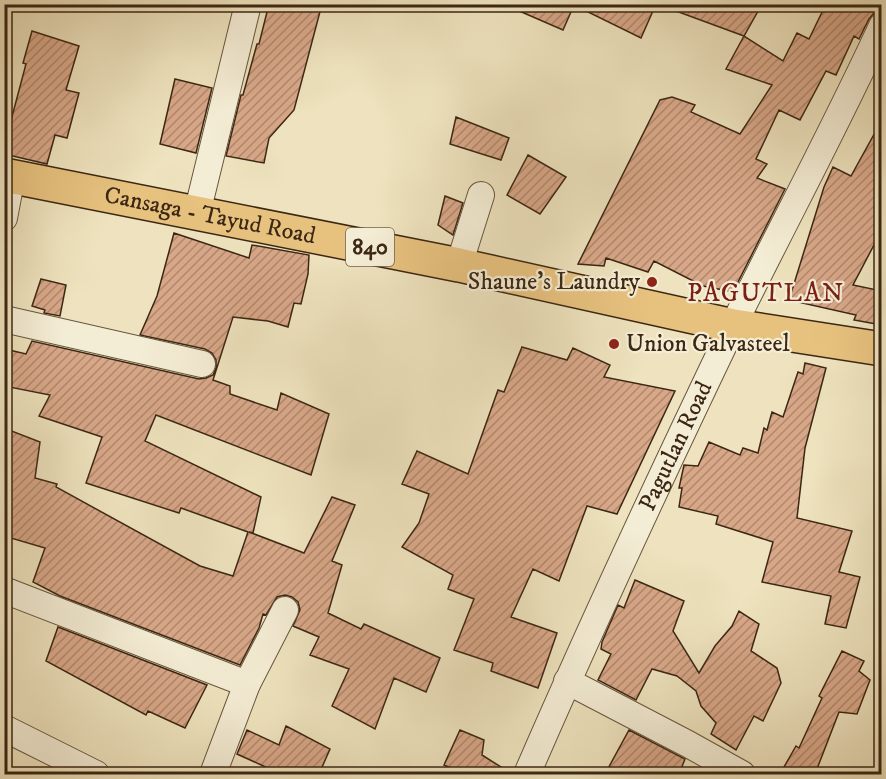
<svg xmlns="http://www.w3.org/2000/svg" width="886" height="779" font-family="'IM FELL DW Pica',serif">
<defs>
<pattern id="building-hatch" width="6" height="6" patternUnits="userSpaceOnUse" patternTransform="scale(1.5)"><rect width="6" height="6" fill="#d8a788"/><path d="M-1 1l2-2M0 6l6-6M5 7l2-2" fill="none" stroke="#b0886e"/></pattern>
</defs>
<rect width="100%" height="100%" fill="#eee3be"/>
<filter id="stains"><feTurbulence type="fractalNoise" baseFrequency=".00333" numOctaves="4"/><feColorMatrix values="0 0 0 0 .2 0 0 0 0 .09 0 0 0 0 .02 0 0 0 .5 -.17"/></filter>
<radialGradient id="worn" r=".72"><stop offset=".6" stop-color="#630" stop-opacity="0"/><stop offset="1" stop-color="#630" stop-opacity=".3"/></radialGradient>
<path fill="url(#building-hatch)" stroke="#3c2714" stroke-width="1.5" d="M269 4H322L294 110 269 138 264 163 226 156 241 95H243L257 44H259Z
M503 4H656L641 38 574 5 563 30Z
M665 4H762L744 36 665 7Z
M826 4H882V11L874 13 869 19 859 39 854 36 836 75 826 71 800 120 779 110 756 159 767 164 757 178 785 189 733 292 703 286 654 261 648 272 606 258 604 266 578 264 660 100 672 97 695 105 691 112 740 134 772 85 726 69 744 36 783 61 797 33 809 39Z
M32 31 79 46 66 90 79 93 67 138 55 135 47 164 4 154V127L9 128 26 64 23 63Z
M175 79 212 88 196 153 160 144Z
M456 117 509 138 501 160 450 144Z
M882 120V220L875 243 853 285 882 291V325L854 320 856 315 789 300 824 187 833 167 851 176Z
M528 155 566 177 540 214 507 195Z
M445 196 463 203 453 235 438 225Z
M174 233 249 258 252 245 309 255 308 274 301 304 294 303 288 327 268 321 233 317 213 380 230 386V394L277 410 281 393 329 414 311 475 156 415 145 441 261 497 253 533 249 532 304 553 332 497 355 505 332 561 342 565 328 613 361 629 364 624 440 658 426 692 394 678 375 729 332 706 349 669 310 655 319 637 293 626 300 610 298 602 292 597 285 595 277 597 266 615 263 614 259 628 240 665 60 596 33 582 45 548 4 536V428L40 442 35 478 57 484 56 487 200 566 233 576 248 532 181 508 179 513 86 483 102 437 39 416 50 395 4 386V354L8 356 9 350 26 354 32 341 199 379 206 378 213 375 216 368V360L212 353 205 349 140 335 157 296Z
M41 279 66 285 60 316 44 313 45 310 32 306Z
M522 347 567 360 573 348 610 365 604 377 675 391 617 514 587 506 559 581 533 569 511 617 557 633 538 688 491 671 493 663 454 650 474 599 448 589 453 575 402 547 419 523 429 494 402 484 417 451 468 474 498 390 504 392Z
M805 363 826 368 805 448 797 518 852 531 839 572 860 577 846 628 825 624 831 596 762 582 773 542 716 524 718 516 679 507 682 488H679L684 465 698 466 709 442 740 455 743 448 758 453 764 428 767 430 772 412 783 417 798 372 803 374Z
M635 580 684 601 673 631 699 673 715 646 732 626 739 611 759 624 751 651 777 668 781 683 763 721 754 716 736 750 711 734 716 723 701 706 696 691 677 676 652 669 636 700 598 680 611 654 601 649 602 642 618 605 624 608Z
M58 627 207 685 185 728 148 711 146 715 46 661Z
M842 651 864 661 859 671 870 680 857 714 839 712 815 774H780L796 746 799 748 822 698 819 696Z
M286 726 330 749 319 774H268L270 769 237 754 247 730 279 745Z
M460 730 484 740 482 755 512 774H465L444 765Z
M629 730 685 759 679 774H605Z"/>
<g fill="none" stroke-linecap="round" stroke-linejoin="round">
<g stroke="#68563e" stroke-width="28">
<g id="street">
<path d="M197 213 248 4"/>
<path d="M4 218 12 176"/>
<path d="M459 265 481 195"/>
<path d="M4 319 202 364"/>
<path d="M4 590 247 684"/>
<path d="M567 681 688 744 742 774"/>
<path d="M4 728 96 774"/>
<path d="M213 774 247 684 285 610"/>
<path id="s1" d="M527 774C592 624 662 474 733 326 782 226 835 128 882 26"/>
</g>
</g>
<g stroke="#3c2714" stroke-width="36">
<g id="highway">
<path id="s2" d="M4 175 459 265 734 326 882 349"/>
</g>
</g>
<use href="#street" stroke="#f4edd5" stroke-width="26"/>
<use href="#highway" stroke="#e7c27f" stroke-width="33"/>
</g>
<g fill="#8f2418" stroke="#f4edd5" stroke-width="2">
<circle cx="652" cy="282" r="6"/>
<circle cx="614" cy="344" r="6"/>
</g>
<g text-anchor="middle" dominant-baseline="central" stroke-width="4.5" stroke-linejoin="round" paint-order="stroke">
<rect fill="#f4edd5" stroke="#73624e" stroke-width="1.5" x="346" y="228" width="48" height="38" rx="4.5"/>
<g font-size="22" font-weight="bold" fill="#3c2714">
<text x="370" y="247">840</text>
</g>
<g font-size="24" fill="#3c2714" stroke="#f4edd5">
<text stroke="none"><textPath href="#s2" startOffset="210">Cansaga - Tayud Road</textPath></text>
<text stroke="none"><textPath href="#s1" startOffset="360">Pagutlan Road</textPath></text>
</g>
<g font-size="24" fill="#3c2714" stroke="#f4edd5" text-anchor="end">
<text x="640" y="282">Shaune's Laundry</text>
<text x="626" y="344" text-anchor="start">Union Galvasteel</text>
</g>
<g font-size="26" letter-spacing="1.5" fill="#7a1f14" stroke="#f4edd5">
<text x="766" y="293">PAGUTLAN</text>
</g>
</g>
<rect width="886" height="779" fill="none" stroke="#eee3be" stroke-width="24"/>
<rect x="6" y="6" width="874" height="767" fill="none" stroke="#3c2714" stroke-width="3"/>
<rect x="12" y="12" width="862" height="755" fill="none" stroke="#3c2714" stroke-width="1.5"/>
<rect width="100%" height="100%" filter="url(#stains)"/>
<rect width="100%" height="100%" fill="url(#worn)"/>
</svg>
